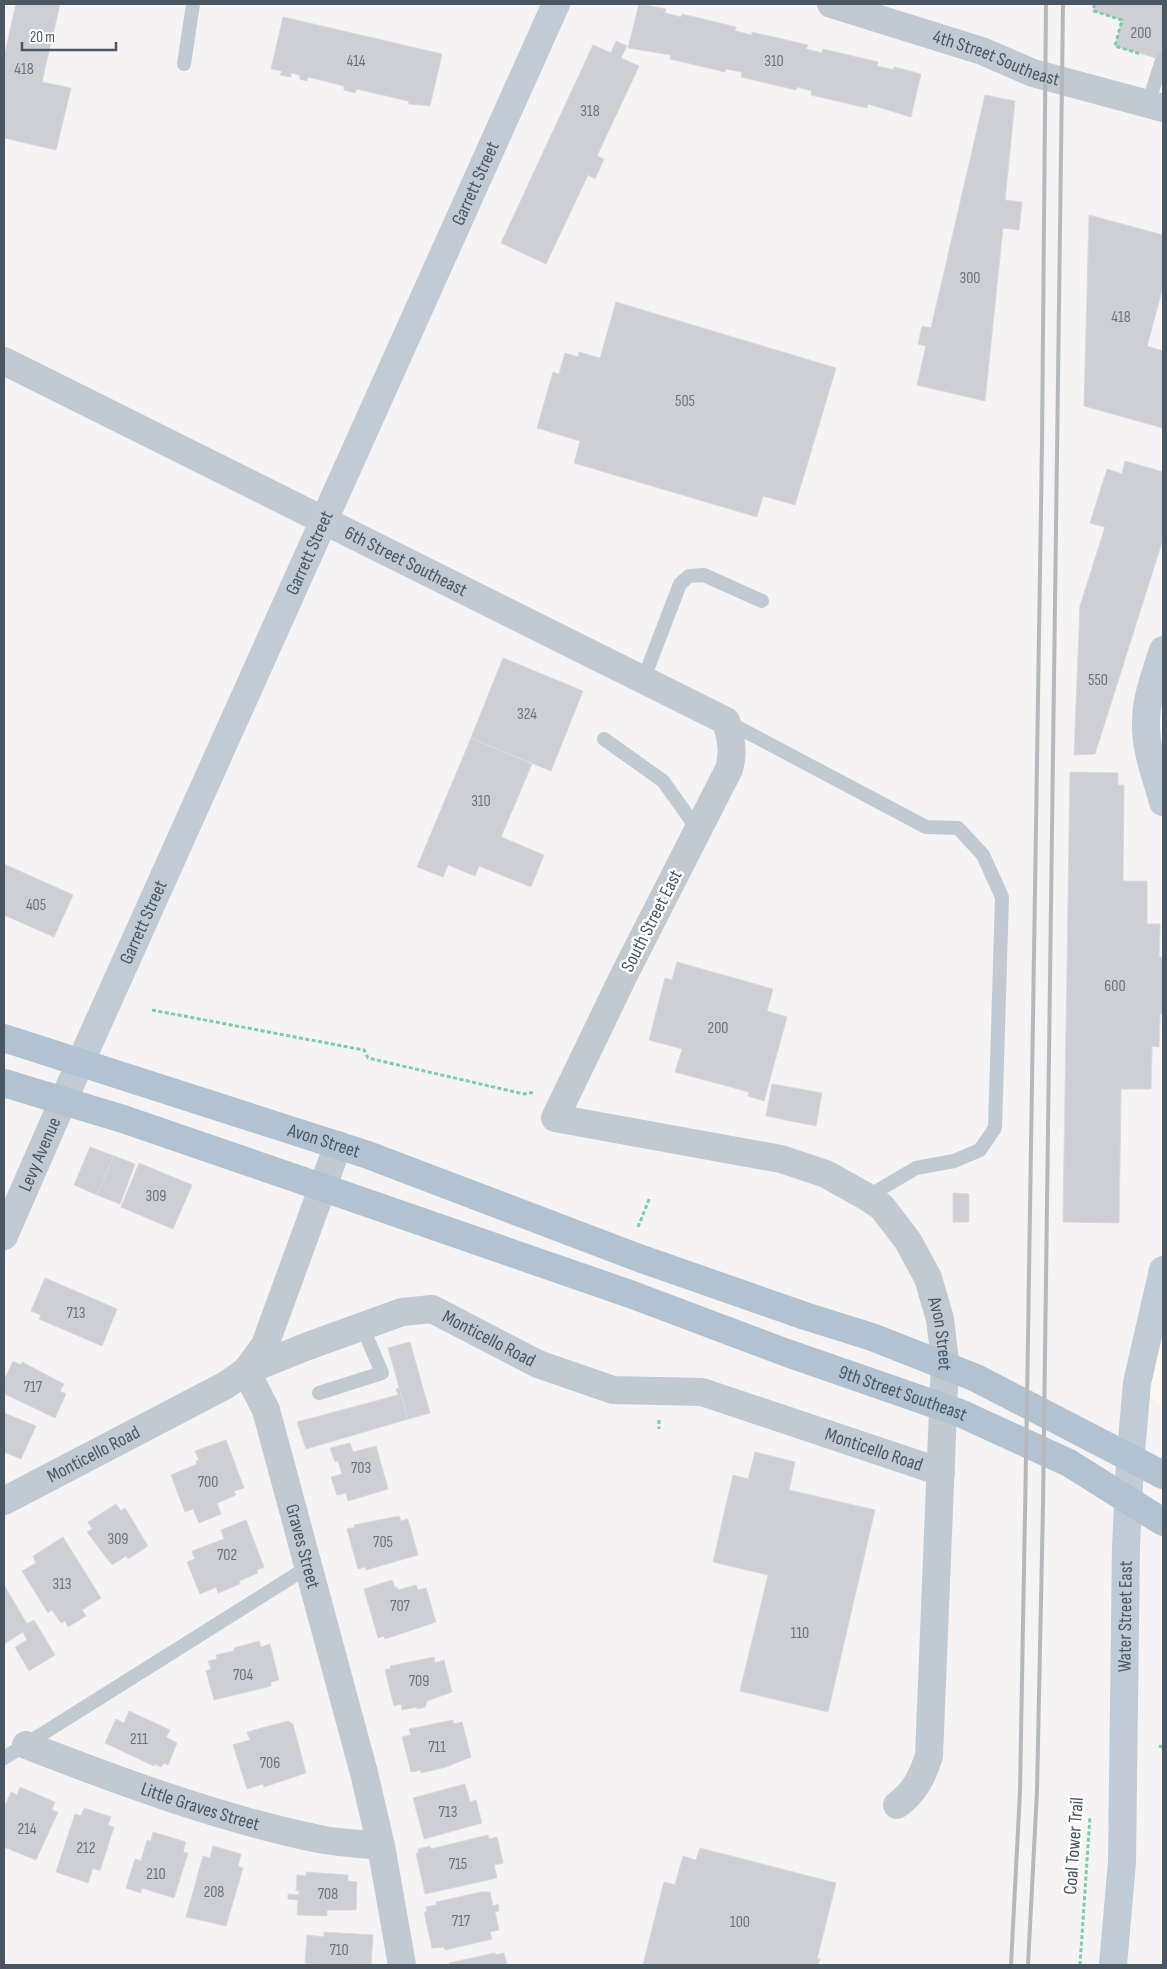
<svg xmlns="http://www.w3.org/2000/svg" width="1167" height="1969" font-family="'Sofia Sans Condensed',sans-serif">
<rect width="100%" height="100%" fill="#f5f3f3"/>
<path fill="#fdf9ef" d="M1163 1270V1409L1137 1383Z"/>
<path fill="#cdcfd5" stroke="#d7d9de" d="M16 4H60L42 82 71 88 56 150 4 138V57Z
M639 4 666 9 665 13 681 17 682 14 736 27 735 31 752 35V32L808 45 806 49 822 53 823 49 878 62 877 66 894 70V67L921 74 911 117 868 104 867 108 811 95 812 91 797 87 796 90 741 77 742 72 726 69 725 72 670 59 671 55 628 48Z
M1094 4H1163V60L1115 46 1122 20 1094 11Z
M283 17 442 54 430 106 409 104 408 101 357 89 355 93 344 90V86L308 77 307 81 300 79V75L291 73V77L280 75 282 71 271 69Z
M616 41 627 46 621 58 639 66 597 156 604 159 595 179 588 175 546 264 501 243 593 45 611 53Z
M985 95 1015 101 1005 200 1022 202 1019 230 1003 228 985 401 917 385 926 346 918 344 922 326 931 328Z
M1089 215 1163 235V287L1147 346 1163 351V428L1084 406Z
M616 302 836 368 795 505 763 496 757 517 574 463 580 441 537 428 553 372 559 374 565 353 578 357 579 352 600 358Z
M1125 461 1163 472V539L1095 754 1074 755 1080 606 1105 527 1090 523 1107 469 1122 474Z
M503 658 583 691 551 771 471 738Z
M471 738 532 764 501 837 544 855 531 887 479 866 475 876 448 865 443 877 417 867Z
M1070 772 1118 773V785H1124L1123 881H1147V924H1160L1159 957H1163V1014H1160L1159 1047 1152 1046 1151 1089H1121L1119 1223 1063 1222Z
M4 864 73 895 54 937 4 915Z
M677 962 773 989 767 1011 787 1017 764 1101 748 1096 749 1092 675 1072 682 1049 649 1040 665 978 672 980Z
M772 1084 822 1093 816 1126 766 1116Z
M90 1147 114 1156 97 1195 74 1185Z
M114 1156 135 1164 120 1204 97 1195Z
M139 1163 192 1185 173 1229 121 1207Z
M953 1193 969 1194V1222H953Z
M45 1278 117 1309 102 1346 39 1319 41 1315 31 1311Z
M410 1342 430 1413 408 1419 388 1348Z
M13 1361 21 1365 22 1362 64 1384 60 1391 66 1394 55 1418 5 1394 4 1380Z
M399 1388 408 1419 306 1449 297 1422 398 1395 396 1389Z
M4 1413 36 1426 21 1459 4 1452Z
M226 1440 244 1488 234 1491 236 1495 217 1503 221 1514 199 1523 193 1509 185 1512 171 1475 197 1464 196 1461 199 1460 195 1451Z
M350 1443 353 1452 376 1446 388 1489 348 1501 346 1493 337 1495 331 1477 342 1474 338 1461 335 1462 330 1448Z
M755 1452 795 1462 789 1490 875 1510 828 1712 740 1691 768 1575 713 1562 733 1475 748 1479Z
M116 1504 121 1511 125 1508 148 1546 128 1559 126 1556 112 1565 87 1532 92 1529 88 1522Z
M399 1516 401 1521 408 1519 418 1555 366 1570 365 1567 358 1569 347 1529 355 1527 354 1525Z
M246 1520 264 1567 257 1570 258 1573 239 1581 240 1584 218 1593 216 1587 200 1594 187 1562 195 1559 192 1551 224 1539 221 1530Z
M63 1537 101 1598 82 1610 86 1616 68 1627 65 1621 61 1623 52 1610 48 1613 22 1571 36 1563 33 1556Z
M392 1580 395 1588 397 1587 398 1590 416 1585 418 1590 426 1588 436 1622 385 1639 384 1636 378 1638 364 1589Z
M4 1585 27 1624 34 1620 55 1655 29 1671 15 1647 27 1640 23 1632 4 1644Z
M259 1641 261 1647 270 1644 279 1680 271 1682V1686L214 1700 206 1671 211 1669 208 1661 217 1659 216 1655 234 1651V1648Z
M434 1657 435 1663 444 1660 452 1692 427 1701 425 1707 417 1709V1707L402 1710 401 1704 394 1706 385 1670 391 1668 390 1666Z
M129 1711 170 1730 166 1737 177 1743 168 1765 164 1763 161 1767 155 1764 154 1766 105 1743 116 1719 124 1723Z
M453 1720 454 1724 462 1722 471 1757 446 1767 421 1773V1770L411 1772 402 1737 411 1735 409 1729Z
M288 1721 293 1724 306 1773 264 1787 263 1784 247 1789 233 1745 250 1740 247 1732Z
M465 1784 470 1802 476 1800 482 1823 424 1839 413 1798Z
M20 1787 55 1802 52 1810 58 1812 36 1860 4 1847V1808L11 1792 17 1795Z
M84 1808 111 1817 108 1825 114 1827 100 1871 93 1868 88 1883 56 1872 75 1814 81 1816Z
M153 1832 186 1842 183 1852 188 1853 174 1898 142 1888 141 1893 126 1888 135 1859 141 1861 147 1840 151 1841Z
M488 1835 489 1839 497 1837 503 1863 494 1865 497 1878 425 1894 416 1853H419L418 1849 430 1846 431 1849Z
M213 1846 241 1854 238 1866 243 1868 226 1926 186 1917 203 1856 210 1858Z
M700 1848 836 1883 817 1959H820L818 1965H643L664 1882 675 1885 683 1856 696 1860Z
M306 1872 348 1875V1881L357 1882 356 1910H327V1916L297 1915 298 1900 288 1899V1894L299 1895V1890L296 1891 297 1875 306 1876Z
M481 1892H490L493 1906 498 1904 499 1911 495 1912 499 1930 490 1932 492 1939 445 1950 444 1947 432 1948 424 1912H427L426 1907 436 1905V1902Z
M324 1932 373 1935 371 1964 323 1965 305 1963 307 1935 324 1937Z
M495 1953V1955L504 1953 507 1965H450L449 1963Z"/>
<g fill="none" stroke-linecap="round" stroke-linejoin="round">
<path stroke="#7ad0a6" stroke-width="3" stroke-dasharray="4 2.5" stroke-linecap="butt" d="M1094 4V11L1122 20 1115 46 1141 54
M152 1010 364 1050 368 1058 524 1094 535 1092
M638 1227 650 1197
M659 1420V1429
M1159 1746 1163 1747
M1080 1965 1090 1816"/>
<path stroke="#c1cad2" stroke-width="14" d="M184 64 193 4
M1148 104 1162 60
M644 678 680 584 689 576 704 575 762 601
M726 721 926 827 958 828 983 855 1002 897 995 1128 980 1150 954 1161 916 1168 867 1197
M604 739 663 781 698 830
M319 1393 382 1373 362 1326
M4 1758 308 1567"/>
<g stroke="#c1cad2" stroke-width="28">
<path id="s1" d="M831 4 982 51 1033 73 1163 108"/>
<path id="s2" d="M4 361 726 721C731 738 734 752 729 769L623 977 555 1118 781 1159 826 1174 867 1197 882 1207 908 1241 928 1278 940 1319 945 1361 929 1756C922 1777 915 1792 897 1805"/>
<path id="s3" d="M4 1236 63 1101"/>
<path id="s4" d="M246 1371 266 1410 364 1773 381 1846 402 1965"/>
<path d="M246 1371 265 1345 338 1145"/>
<path id="s5" d="M4 1501 226 1385 246 1371 308 1346 402 1312 432 1309 538 1364 613 1390 702 1392 941 1472"/>
<path id="s6" d="M26 1745C121 1782 224 1820 324 1840 342 1843 362 1844 381 1846"/>
</g>
<g stroke="#c1cbd6" stroke-width="28">
<path d="M1163 650C1156 673 1146 697 1146 722 1145 749 1156 776 1163 802"/>
<path id="s7" d="M63 1101 556 4"/>
<path id="s8" d="M1113 1965 1122 1862 1126 1546 1130 1463 1137 1383 1163 1270"/>
</g>
<g stroke="#b3c2d1" stroke-width="28">
<path id="s9" d="M4 1038 368 1155 639 1258 805 1316 872 1337 976 1378 1163 1475"/>
<path id="s10" d="M4 1083 123 1119 324 1188 630 1294 787 1353 960 1413 1069 1463 1163 1522"/>
</g>
<path stroke="#b5b8bd" stroke-width="4" d="M1011 1965 1020 1791 1027 1402 1042 443 1046 4
M1028 1965 1037 1791 1043 1505 1063 4"/>
</g>
<g text-anchor="middle" dominant-baseline="central" stroke-width="5" stroke-linejoin="round" paint-order="stroke">
<g font-size="16" fill="#6b747e">
<text x="1141" y="33">200</text>
<text x="356" y="61">414</text>
<text x="774" y="61">310</text>
<text x="24" y="69">418</text>
<text x="590" y="111">318</text>
<text x="970" y="278">300</text>
<text x="1121" y="317">418</text>
<text x="685" y="401">505</text>
<text x="1098" y="680">550</text>
<text x="527" y="714">324</text>
<text x="481" y="801">310</text>
<text x="36" y="905">405</text>
<text x="1115" y="986">600</text>
<text x="718" y="1028">200</text>
<text x="156" y="1196">309</text>
<text x="76" y="1313">713</text>
<text x="33" y="1387">717</text>
<text x="361" y="1468">703</text>
<text x="208" y="1482">700</text>
<text x="118" y="1539">309</text>
<text x="383" y="1542">705</text>
<text x="227" y="1555">702</text>
<text x="62" y="1584">313</text>
<text x="400" y="1606">707</text>
<text x="800" y="1633">110</text>
<text x="243" y="1675">704</text>
<text x="419" y="1681">709</text>
<text x="139" y="1739">211</text>
<text x="437" y="1747">711</text>
<text x="270" y="1763">706</text>
<text x="448" y="1812">713</text>
<text x="27" y="1829">214</text>
<text x="86" y="1848">212</text>
<text x="458" y="1864">715</text>
<text x="156" y="1874">210</text>
<text x="214" y="1892">208</text>
<text x="328" y="1894">708</text>
<text x="461" y="1921">717</text>
<text x="740" y="1922">100</text>
<text x="339" y="1950">710</text>
</g>
<g font-size="19" fill="#4a5661" stroke="#fff">
<text stroke="none"><textPath href="#s1" startOffset="174">4th Street Southeast</textPath></text>
<text stroke="none"><textPath href="#s7" startOffset="1006">Garrett Street</textPath></text>
<text stroke="none"><textPath href="#s7" startOffset="601">Garrett Street</textPath></text>
<text stroke="none"><textPath href="#s2" startOffset="449">6th Street Southeast</textPath></text>
<text transform="translate(652 921) rotate(-63)">South Street East</text>
<text stroke="none"><textPath href="#s7" startOffset="196">Garrett Street</textPath></text>
<text stroke="none"><textPath href="#s9" startOffset="336">Avon Street</textPath></text>
<text stroke="none"><textPath href="#s3" startOffset="89">Levy Avenue</textPath></text>
<text stroke="none"><textPath href="#s2" startOffset="1730">Avon Street</textPath></text>
<text stroke="none"><textPath href="#s5" startOffset="536">Monticello Road</textPath></text>
<text stroke="none"><textPath href="#s10" startOffset="951">9th Street Southeast</textPath></text>
<text stroke="none"><textPath href="#s5" startOffset="941">Monticello Road</textPath></text>
<text stroke="none"><textPath href="#s5" startOffset="101">Monticello Road</textPath></text>
<text stroke="none"><textPath href="#s4" startOffset="185">Graves Street</textPath></text>
<text stroke="none"><textPath href="#s8" startOffset="349">Water Street East</textPath></text>
<text stroke="none"><textPath href="#s6" startOffset="185">Little Graves Street</textPath></text>
<text transform="translate(1074 1846) rotate(-86)">Coal Tower Trail</text>
</g>
</g>
<rect width="1167" height="1969" fill="none" stroke="#4a5661" stroke-width="10"/>
<path d="M22 42v8h94v-8" fill="none" stroke="#4a5661" stroke-width="2.5"/>
<text x="30" y="42" font-size="15" fill="#4a5661" stroke="#ffffff" stroke-width="4" paint-order="stroke">20 m</text>
</svg>
